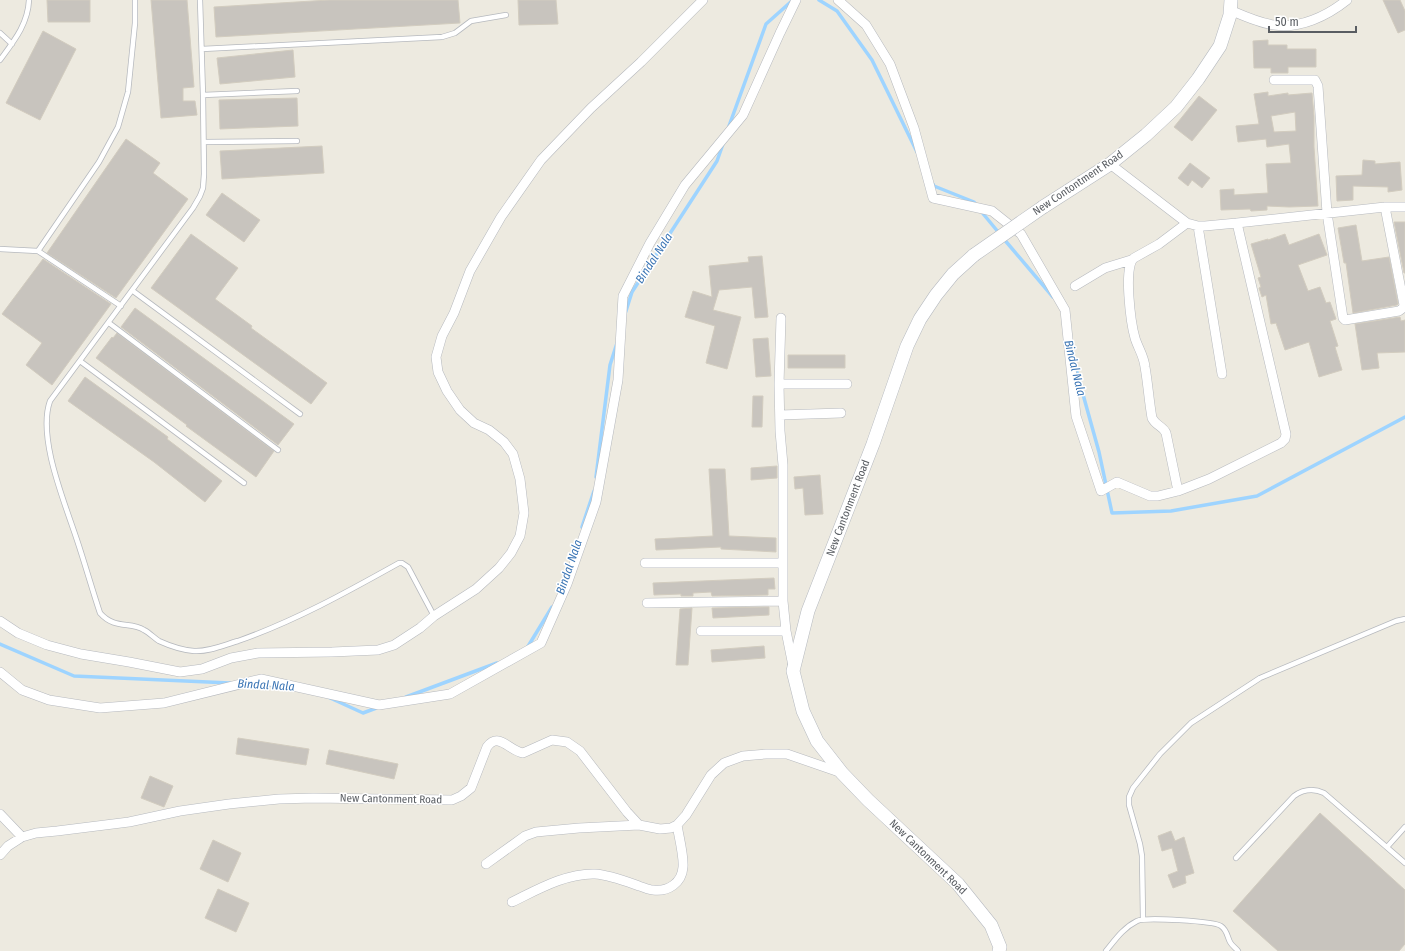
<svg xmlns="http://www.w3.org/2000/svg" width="1405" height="951" font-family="'Fira Sans Condensed',sans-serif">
<rect width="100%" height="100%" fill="#edeae0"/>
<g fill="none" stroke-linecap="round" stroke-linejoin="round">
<path stroke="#9ed4ff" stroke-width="3.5" d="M819 0 837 11 872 60 917 152
M729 126 766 24 793 0
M933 184 934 186 974 202 976 205
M980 210 999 233
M1003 238 1053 297
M625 314 632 292 717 161 723 144
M1074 362 1099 452 1112 513 1171 511 1257 496 1405 417
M596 477 610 365 617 343
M582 527 594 491
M0 644 74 676 230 683
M527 648 552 607
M254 684 270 685
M328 697 363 713 379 707
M406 697 497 663"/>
</g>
<path fill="#c8c4be" stroke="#d2ccbf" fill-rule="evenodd" d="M47 0H90V22H48Z
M151 0H187L194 87 183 88V101H195L197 115 161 118Z
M329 0H458L460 23 216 37 214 7Z
M518 0H556L558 24 519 25Z
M1383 0H1400L1405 11V30L1398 33Z
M43 31 76 49 40 120 6 103Z
M1268 40V45H1287V49H1316V67H1288V73H1271V68H1254L1253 41Z
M293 50 295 77 220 84 217 58Z
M1268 92V96L1288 93V95L1312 93 1314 116V147L1318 206 1289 207 1267 206V210L1251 211 1250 209 1221 210 1220 190 1234 189V195L1268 193 1266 164 1291 163 1289 144 1267 147 1266 139 1238 142 1236 126 1259 124 1254 94ZM1295 112 1296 131 1274 132 1271 116Z
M1199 96 1217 110 1192 141 1174 127Z
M297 98 298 126 220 129 219 100Z
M126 139 160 163 153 173 188 199 116 298 47 253Z
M322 146 324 173 222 179 220 151Z
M1363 160 1375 161V164L1400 162 1402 190 1388 192V187L1353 186V200L1337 201 1336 176 1362 175Z
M1190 163 1210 178 1202 188 1192 180 1188 186 1178 178Z
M222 193 260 220 244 242 206 215Z
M1394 222H1405V273H1404Z
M1356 225 1362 261 1389 257 1398 304 1397 305 1353 313 1346 263H1344L1338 228Z
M191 234 238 268 215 299 252 326 251 328 327 383 311 404 151 288Z
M1285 234 1289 245 1319 234 1327 255 1298 265 1308 291 1320 287 1326 303 1330 302 1336 319 1330 321 1338 346 1335 347 1342 370 1319 377 1309 342 1285 350 1276 323 1271 324 1266 295 1262 297 1259 288 1261 287 1258 278 1261 277 1251 244 1268 239V240Z
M762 256 768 317 755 318 752 287 719 290 713 310 741 317 727 369 706 363 715 326 685 317 693 291 712 297 709 266 749 262 748 257Z
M43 259 111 304 52 385 26 365 42 343 2 314Z
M135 308 294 424 278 445 121 327Z
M1400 317 1401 321 1405 320V352L1377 353 1379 368 1362 370 1355 324Z
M117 333 274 451 256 477 186 426 187 425 96 358 112 337 113 338Z
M768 338 771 376 756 377 753 339Z
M788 355H845V368H788Z
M85 377 168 437 167 439 222 481 205 502 154 462 68 401Z
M753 396H763L762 427H752Z
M777 466V478L751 480V468Z
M709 469H725L729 536 776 538V552L721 549V547L656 550 655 539 713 536Z
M820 475 823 514 805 515 803 488 795 489 794 477Z
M774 578 775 589H768V595L712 596 711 592 693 593V596H681V594L654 595 653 583Z
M769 607V615L713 618 712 608Z
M692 608 688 665H676L680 609Z
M764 646 765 658 712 662 711 650Z
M238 738 309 749 306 765 236 754Z
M329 750 398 764 394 779 326 764Z
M150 776 173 786 164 807 141 798Z
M1320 813 1405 890V944L1399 951H1278L1233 911Z
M1171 831 1175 841 1184 837 1194 873 1185 876 1186 883 1173 888 1168 875 1178 871 1172 848 1162 851 1158 836Z
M213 840 241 853 228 882 200 869Z
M218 889 249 903 236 932 205 918Z"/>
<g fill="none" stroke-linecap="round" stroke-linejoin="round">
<g stroke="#b6b9be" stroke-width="6">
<path id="lane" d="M200 0 203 95 204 174 203 188 200 196 193 208 50 401C37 438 65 503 77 540 85 564 92 589 100 613 115 630 130 621 144 630 150 633 154 638 159 641 170 646 182 650 194 651 209 652 224 645 238 641 295 621 347 592 399 563H402L408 567 434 616
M0 33 12 44
M202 49 442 37 455 33 471 21 506 15
M0 60C14 41 28 24 29 0
M203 95 297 91
M204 142 297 141
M0 249 38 251 121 306
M38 251 99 162 118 127 128 92 135 23V0
M133 291 300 414
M109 323 278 450
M80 361 244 483
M1387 847 1405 827
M1236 858 1294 796C1304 789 1313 788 1324 793L1405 863
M1143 919 1142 856 1140 844 1129 805V797L1133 788 1160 754 1191 723 1260 678 1396 621 1405 619
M1106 951C1115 940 1123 928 1137 921 1145 917 1214 921 1221 926 1227 930 1227 936 1230 942 1232 946 1236 948 1238 951"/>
</g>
<g stroke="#b6b9be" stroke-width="10">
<path id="street" d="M838 0 866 25 890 64 914 128 933 198 992 211 1021 234 1065 310 1076 416 1101 491 1117 482 1150 496H1158L1178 491 1209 479 1281 443 1285 439 1286 434 1237 223
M1230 10C1244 16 1259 23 1274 25 1300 29 1327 16 1347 0
M1274 80H1315L1318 86 1327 213 1343 318 1345 320 1399 311 1403 308 1404 305 1385 207
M1110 164 1187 223 1198 226H1205L1237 223 1385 207H1405
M1198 226 1222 374
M1075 286 1105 268 1131 260
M781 318 779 384 780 431 783 465V601L786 631 793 666
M779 384H847
M780 415 841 413
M1178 491 1166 433C1163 426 1156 426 1152 418 1149 401 1148 384 1145 367 1144 356 1138 348 1135 338 1131 324 1123 266 1134 258L1159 244 1187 223
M645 563H782
M647 603 783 601
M0 621 18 633 47 645 81 654 129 662 180 672 202 669 231 658 258 653 332 652 378 650 394 645 420 628 434 616 476 589 499 568 511 553 520 536 524 513 520 479 513 454 504 442 489 430 474 423 460 410 447 391 438 372 436 357 442 336 454 313 470 271 501 217 541 160 591 108 641 62 703 0
M701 631H786
M0 672 22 690 49 700 100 708 164 703 261 679 379 705 450 694 541 643 567 584 596 502 618 380 623 296 650 243 685 185 743 115 780 33 796 0
M0 814 22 837
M0 855 8 846 22 837 36 833 57 831 129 822 180 811 229 804 279 799 313 798 452 800 461 796 471 788 487 747C499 731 509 751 523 753L552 740 567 742 580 751 627 812 639 825 660 829 671 828 677 825 686 815 711 775 724 763 743 756 766 754H787L842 773
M486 864 525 836 536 832 579 828 639 825
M512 902C537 890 566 873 595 874 610 875 625 881 639 886 643 887 649 890 653 890 668 892 682 883 683 867 684 856 679 837 677 825"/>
</g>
<g stroke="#b6bac0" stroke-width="14">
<path id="secondary" d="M1043 207 1110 164 1146 135 1176 107 1198 79 1220 46 1230 15 1231 0
M974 255 953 274 936 295 920 319 907 346 873 444 808 611 793 671 803 711 817 741 842 773 868 800 958 884 991 925 1000 947 999 951"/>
</g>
<use href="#lane" stroke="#fff" stroke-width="4.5"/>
<use href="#street" stroke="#fff" stroke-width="9"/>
<use href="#secondary" stroke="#fff" stroke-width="13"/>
<g stroke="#b6bac0" stroke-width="14" stroke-linecap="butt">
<path id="secondary-bridge" d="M974 255 1043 207"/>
</g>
<use href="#secondary-bridge" stroke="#fff" stroke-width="13"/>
</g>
<g text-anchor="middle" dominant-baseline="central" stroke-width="3" stroke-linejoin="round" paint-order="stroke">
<g font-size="11" fill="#595d62" stroke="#fff">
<text transform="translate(1078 183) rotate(-34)">New Contontment Road</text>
<text transform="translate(848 508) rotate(-69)">New Cantonment Road</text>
<text transform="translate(391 799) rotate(1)">New Cantonment Road</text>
<text transform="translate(928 857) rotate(44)">New Cantonment Road</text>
</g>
<g font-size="12" font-style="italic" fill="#3974b4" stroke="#fff">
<text transform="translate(654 258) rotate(-57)">Bindal Nala</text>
<text transform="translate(1075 368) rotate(76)">Bindal Nala</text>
<text transform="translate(569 567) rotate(-71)">Bindal Nala</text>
<text transform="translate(266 685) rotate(3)">Bindal Nala</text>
</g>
</g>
<path d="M1269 26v6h87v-6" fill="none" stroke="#595d62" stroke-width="2"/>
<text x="1275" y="26" font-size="12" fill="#595d62" stroke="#ffffff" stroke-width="3" paint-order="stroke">50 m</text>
</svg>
